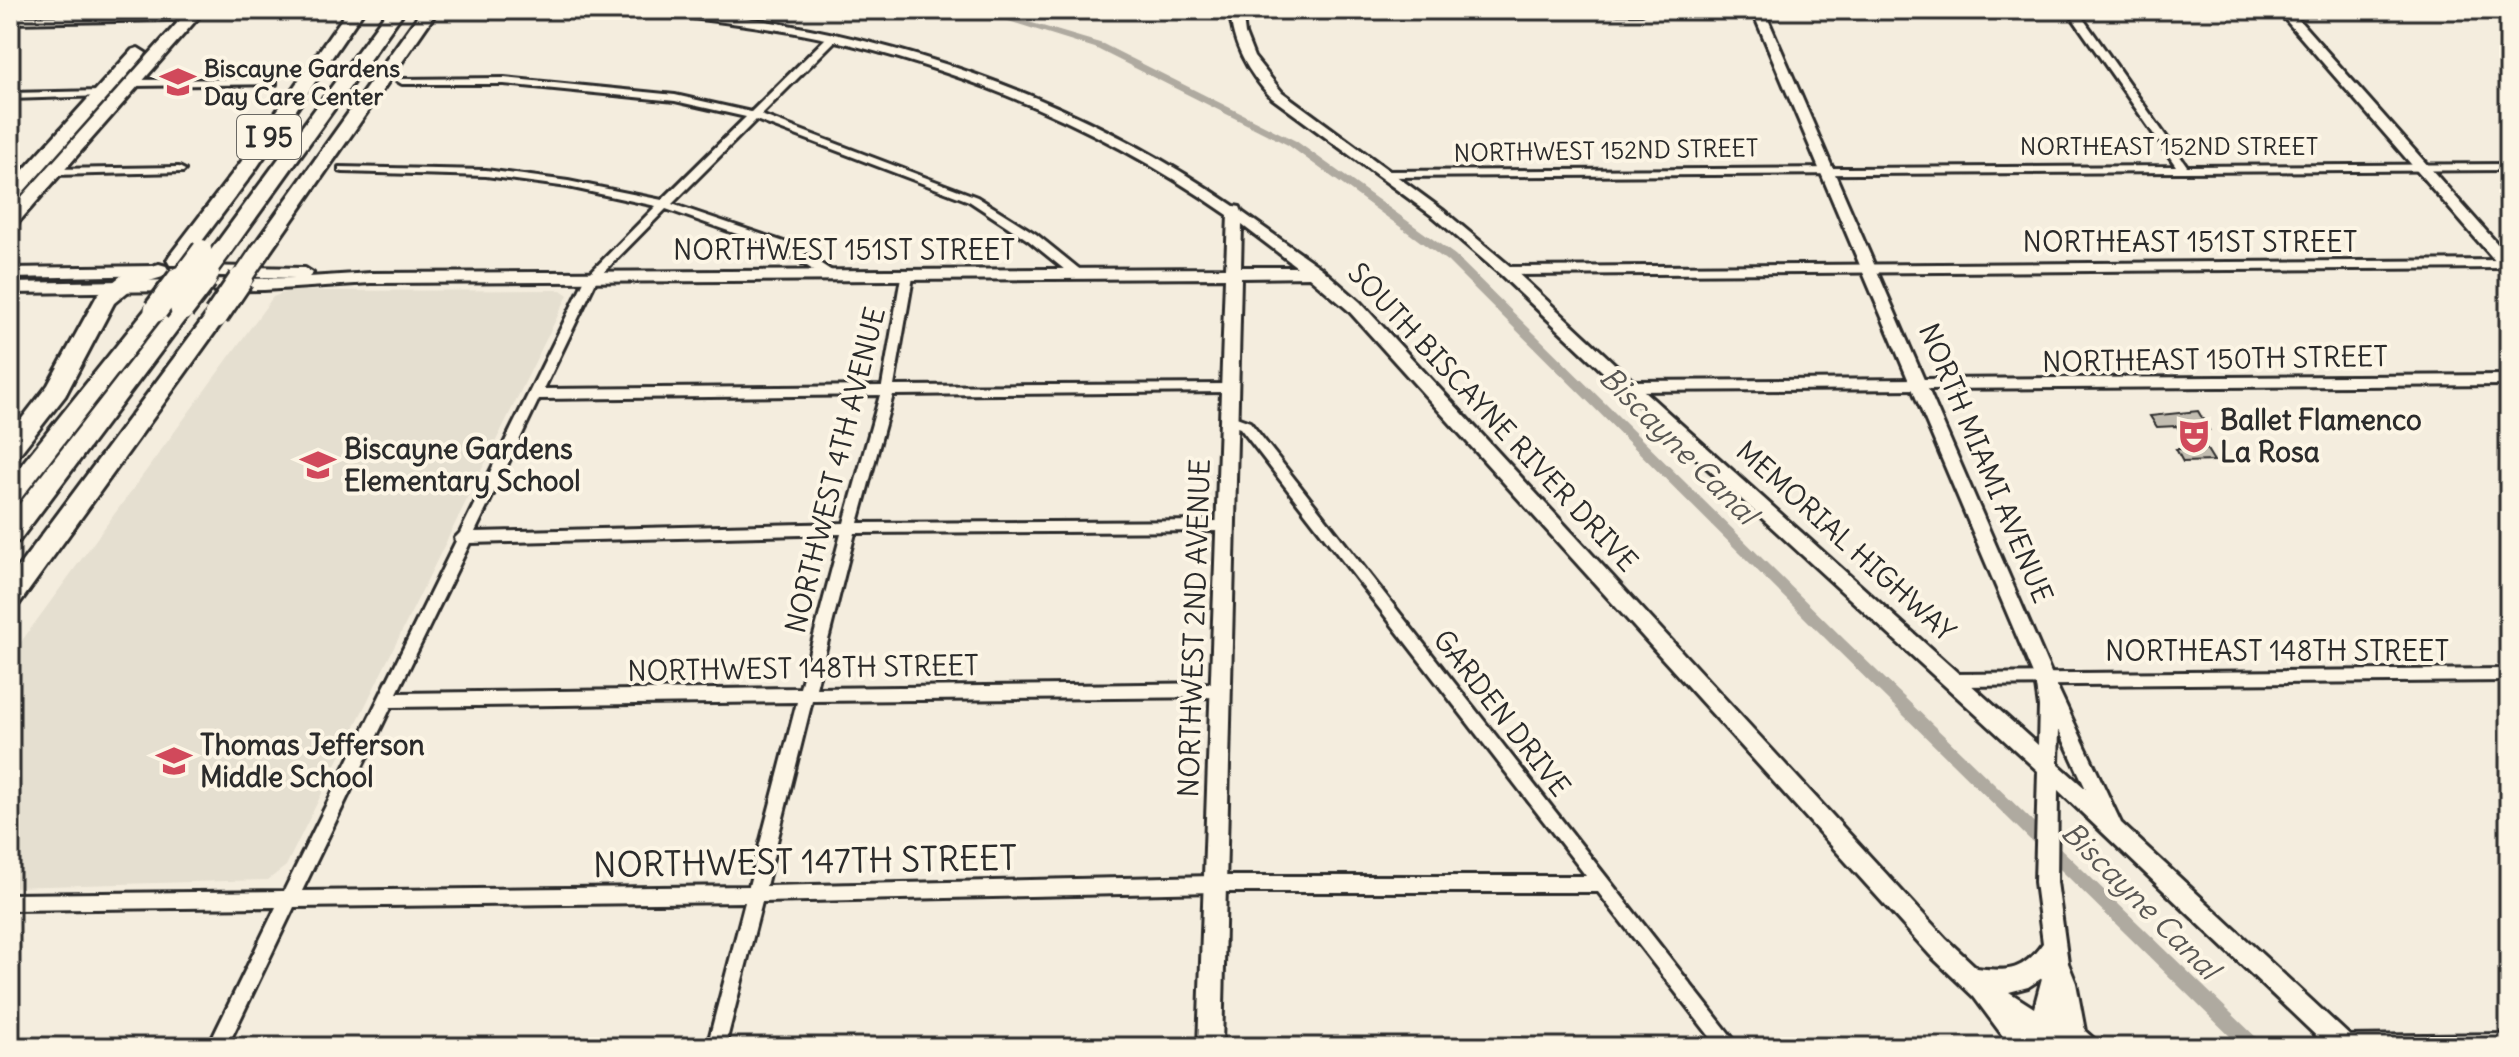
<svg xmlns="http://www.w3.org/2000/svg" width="2519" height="1057" font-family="Delius,sans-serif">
<rect width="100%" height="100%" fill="#f4edde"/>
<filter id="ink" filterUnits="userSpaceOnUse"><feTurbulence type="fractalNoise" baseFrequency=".0125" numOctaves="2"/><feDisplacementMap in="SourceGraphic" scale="16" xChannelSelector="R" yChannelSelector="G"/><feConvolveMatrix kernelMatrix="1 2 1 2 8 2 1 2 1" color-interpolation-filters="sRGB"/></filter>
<g filter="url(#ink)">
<path fill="#e5dfd0" d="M561 290 568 295 286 866 268 880 10 887V657L273 297 288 291Z"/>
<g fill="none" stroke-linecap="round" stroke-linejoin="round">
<path fill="#afaaa0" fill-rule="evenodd" d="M973 10H988L1103 44 1296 141 1455 255 1845 640 2260 1041 2263 1047H2241L1835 648 1447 261 1288 145 1095 48Z"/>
</g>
<path fill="#c2bdb1" stroke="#2b2b2b" stroke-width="2" d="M2198 411 2209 430H2195L2214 461 2183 462 2176 449H2190L2177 426 2157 427 2150 416Z"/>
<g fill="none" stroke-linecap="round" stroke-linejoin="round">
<g stroke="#2b2b2b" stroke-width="6">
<path id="street" d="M1192 10H1647L1642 13 1236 16 1197 13Z
M2067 10H2077L2187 166 2509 164V170L1385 177 1379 174 1385 171 2176 166Z
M170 15 175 18 173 20 10 23V17Z
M832 35 837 38 836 40 761 115 977 197 1036 234 1083 272V278H1075L1028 240 969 201 756 120 672 204 790 244 835 273V279H827L782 250 666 209 597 279 544 389 882 386 901 277 907 273 913 277 894 386 1234 384 1235 387 1234 390 1229 392 893 395 858 523 1225 521 1230 522 1232 526 1230 530 1225 531 855 533 816 688 1222 683 1227 685 1230 690 1227 695 1222 697 812 701 766 886 1214 876H1586L1240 428 1223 422 1221 419 1223 416 1228 414 1250 422 1735 1041 1738 1047H1718L1598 892H1214L762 902 725 1047H707L745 902 294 907 227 1047H208L276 907 10 910V894L284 891 456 541 455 538 460 533 586 277 656 206 568 187 486 176 343 172 339 171V167L486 170 568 181 662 200 746 117 675 101 504 84H402L397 81 398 79 504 78 675 95 751 112 828 36ZM880 395 844 523 475 532 539 399ZM841 534 800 688 397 693 470 543ZM797 702 749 886 302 891 391 707Z
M272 79 276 80V84L132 86 127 83 132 80Z
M101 91 106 94 105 96 10 99V93Z
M179 167 185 170 183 172 53 175 47 172 53 169Z
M2509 260V268L1506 275 1500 271 1506 267Z
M2509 375V385L1628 391 1622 386 1628 381Z
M2509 669V681L1955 686 1950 685 1947 680 1950 675 1955 674Z
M2509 1034V1047H2335L2334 1045 2337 1039 2343 1036Z"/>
</g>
<g stroke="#2b2b2b" stroke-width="6">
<path id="secondary" d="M653 10C706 10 757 19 810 29 961 59 1107 118 1234 206L1240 207 1242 212 1321 268 1360 302 1946 939 1977 968C2010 972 2023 971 2043 943L2035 882 2038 771 1622 390 1501 275 1434 217 1272 98C1248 73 1232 45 1230 10H1242L1245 34 1254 57 1282 92 1444 211 1511 267 1634 382 2038 745 2039 707 2035 679 1752 10H1764L2055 682 2121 823 2353 1039 2357 1047H2328L2058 790 2057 882 2068 963 2076 983 2085 1031 2094 1039 2098 1047H2068L2061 1042 2044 1036 2038 1047H2011L1974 997 1930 955 1348 310 1309 277 1241 278 1222 1047H1198L1225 278 371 283 264 290 10 293V283L295 278 189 275V267L194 266 305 268 313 273 309 277 371 273 1226 268 1228 215C1114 135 986 79 852 45 788 29 724 22 659 14ZM1242 225 1297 267H1241ZM2059 730 2086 789 2058 764ZM2042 978 2034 1008 2009 992 2028 987Z
M2277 10H2290L2509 257V272L2504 271Z
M157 266 162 267V275L10 278V268Z"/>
</g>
<g stroke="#2b2b2b" stroke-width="6">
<path id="primary" d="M189 10H205L16 225 10 227V210Z
M138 48 146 53 144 56 16 200 10 202V185L132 50Z"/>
</g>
<g stroke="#2b2b2b" stroke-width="6">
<path id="highway" d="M348 10H364L253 173 184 265H170L167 260 170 255 239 165Z
M388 10H405L230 254H216L213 249 216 244Z
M422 10H438L268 255H254L251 250 254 245Z
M159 264 166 266 169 271 166 276 136 285 114 303 65 396 18 456 10 458V434L48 385 98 294 122 275Z
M182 302 189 304 192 309 189 314 19 541 10 543V516L175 304Z
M156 303 163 305 166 310 163 315 18 502 10 505V479L149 305Z
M216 309 223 311 226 316 223 321 19 604 10 607V578L209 311Z"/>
</g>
<use href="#street" fill="#fcf5e5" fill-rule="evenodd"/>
<use href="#secondary" fill="#fcf5e5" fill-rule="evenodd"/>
<use href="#primary" fill="#fcf5e5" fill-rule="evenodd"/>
<use href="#highway" fill="#fcf5e5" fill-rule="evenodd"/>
<g stroke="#2b2b2b" stroke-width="23" stroke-linecap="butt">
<path id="highway-bridge-far1" d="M178 281 202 249
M199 281 223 249
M204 281 210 273
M240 281 261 250"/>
</g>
<g stroke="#2b2b2b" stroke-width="29" stroke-linecap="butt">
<path id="highway-bridge" d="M198 282 200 279
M182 309 205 279
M156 310 179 279
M216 316 241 279"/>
</g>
<use href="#highway-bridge-far1" stroke="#fcf5e5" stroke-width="18"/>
<use href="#highway-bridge" stroke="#fcf5e5" stroke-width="23"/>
</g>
</g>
<defs>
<g id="school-bare" transform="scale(2.76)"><path d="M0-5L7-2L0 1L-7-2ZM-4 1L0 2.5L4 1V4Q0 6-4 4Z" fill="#d1495b" stroke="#fcf5e5" stroke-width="2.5" paint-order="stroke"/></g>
<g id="theatre-bare" transform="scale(2.76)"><path d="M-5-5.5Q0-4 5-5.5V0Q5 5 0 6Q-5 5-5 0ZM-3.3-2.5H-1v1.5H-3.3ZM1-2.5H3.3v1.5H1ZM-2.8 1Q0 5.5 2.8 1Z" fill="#d1495b" stroke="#fcf5e5" stroke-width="2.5" paint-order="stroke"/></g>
</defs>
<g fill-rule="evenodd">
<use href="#school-bare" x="178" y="82"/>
<use href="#theatre-bare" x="2194" y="436"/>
<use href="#school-bare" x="318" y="465"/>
<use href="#school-bare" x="174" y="761"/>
</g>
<g text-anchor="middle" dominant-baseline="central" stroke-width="8" stroke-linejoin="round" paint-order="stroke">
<g font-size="24" font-weight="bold" fill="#2b2b2b" stroke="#fcf5e5" text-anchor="start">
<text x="204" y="68">Biscayne Gardens<tspan x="204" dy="28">Day Care Center</tspan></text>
</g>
<g font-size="24" fill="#2b2b2b" stroke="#fcf5e5">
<text x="2169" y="146">NORTHEAST 152ND STREET</text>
<text transform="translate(1606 150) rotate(-1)">NORTHWEST 152ND STREET</text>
</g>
<rect fill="#fcf5e5" stroke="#6a6863" stroke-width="2" x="237" y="115" width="64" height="44" rx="6"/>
<g font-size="26" font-weight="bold" fill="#2b2b2b">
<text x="269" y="137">I 95</text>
</g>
<g font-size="28" fill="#2b2b2b" stroke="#fcf5e5">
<text x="2190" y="242">NORTHEAST 151ST STREET</text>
<text x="844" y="250">NORTHWEST 151ST STREET</text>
<text transform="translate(2215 359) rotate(-1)">NORTHEAST 150TH STREET</text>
<text transform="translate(1493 417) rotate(47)">SOUTH BISCAYNE RIVER DRIVE</text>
<text transform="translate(1986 463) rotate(67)">NORTH MIAMI AVENUE</text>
<text transform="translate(835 470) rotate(-76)">NORTHWEST 4TH AVENUE</text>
<text transform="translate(1846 541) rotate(42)">MEMORIAL HIGHWAY</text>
<text transform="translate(1194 628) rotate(-88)">NORTHWEST 2ND AVENUE</text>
<text x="2277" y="651">NORTHEAST 148TH STREET</text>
<text transform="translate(803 668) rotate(-1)">NORTHWEST 148TH STREET</text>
<text transform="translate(1502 713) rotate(52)">GARDEN DRIVE</text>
</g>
<g font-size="28" font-weight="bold" fill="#2b2b2b" stroke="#fcf5e5" text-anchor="start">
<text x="2220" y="420">Ballet Flamenco<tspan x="2220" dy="32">La Rosa</tspan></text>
<text x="344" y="449">Biscayne Gardens<tspan x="344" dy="32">Elementary School</tspan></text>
<text x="200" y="745">Thomas Jefferson<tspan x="200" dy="32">Middle School</tspan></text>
</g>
<g font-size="30" font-style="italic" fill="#595754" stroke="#fcf5e5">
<text transform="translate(1679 445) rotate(45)">Biscayne Canal</text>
<text transform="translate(2141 900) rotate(45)">Biscayne Canal</text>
</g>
<g font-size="34" fill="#2b2b2b" stroke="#fcf5e5">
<text transform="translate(805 861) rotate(-1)">NORTHWEST 147TH STREET</text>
</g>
</g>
<rect width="2519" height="1057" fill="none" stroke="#fcf5e5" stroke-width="40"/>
<rect x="20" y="20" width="2479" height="1017" fill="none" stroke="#2b2b2b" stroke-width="3" filter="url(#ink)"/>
</svg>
